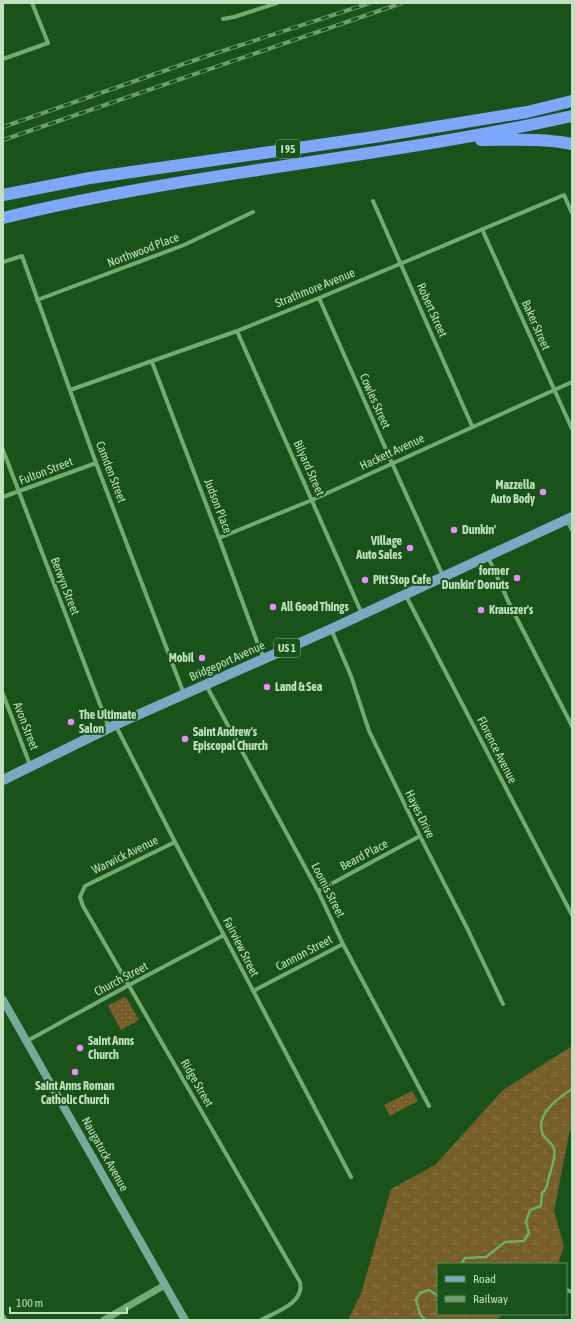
<svg xmlns="http://www.w3.org/2000/svg" width="575" height="1323" font-family="'Asap Condensed',sans-serif">
<defs>
<pattern id="grass-dots" width="8" height="8" patternUnits="userSpaceOnUse"><rect width="8" height="8" fill="#775d27"/><path d="M2 2h.1M6 6h.1" fill="none" stroke="#897445" stroke-width="1.8" stroke-linecap="round"/></pattern>
<pattern id="wetland-marsh" width="20" height="14" patternUnits="userSpaceOnUse"><rect width="20" height="14" fill="#775d27"/><path d="M1 5h8M5 5V1M11 12h8M15 12V8" fill="none" stroke="#897445"/></pattern>
</defs>
<rect width="100%" height="100%" fill="#1a531a"/>
<path fill="url(#grass-dots)" d="M124 997 127 999 139 1020 121 1030 108 1006Z
M412 1091 418 1101 390 1116 384 1105Z"/>
<path fill="url(#wetland-marsh)" d="M572 1046V1127L569 1134 554 1211 564 1246 558 1264H438V1314H505L502 1315 497 1320H348L361 1294 391 1189 435 1165 503 1090Z"/>
<g fill="none" stroke-linecap="round" stroke-linejoin="round">
<path stroke="#69b068" stroke-width="2.5" d="M461 1264 465 1258 486 1257 505 1242 524 1241 529 1233 526 1222 530 1210 541 1206 542 1193C548 1187 547 1185 549 1177 551 1168 556 1159 554 1149 553 1144 546 1140 543 1135 534 1115 558 1098 572 1089
M425 1320 420 1314 416 1300 420 1293 429 1290 438 1296"/>
<path stroke="#73ac70" stroke-width="4" d="M223 19 234 17 277 3
M3 59 48 43 32 3
M373 201 472 426
M482 229 572 429
M3 262 22 256 96 463 184 694
M319 298 392 463 443 576
M37 300 184 245 253 212
M237 331 362 614
M152 362 219 538 259 647 264 658
M70 390 237 331 319 298 564 195 572 213
M3 450 109 728
M3 497 96 463
M567 520 572 530
M219 538 312 500 572 382
M488 557 509 603 572 726
M405 594 572 915
M331 629 351 676 369 731 420 836 468 930 503 1004
M206 685 318 891 343 944 429 1106
M3 694 30 765
M116 726 175 842 351 1177
M175 842 85 886 80 897 83 906 300 1282C305 1303 276 1312 261 1320
M318 891 420 836
M253 991 343 944
M27 1041 129 985 224 935
M567 1290 572 1292"/>
<path stroke="#73ac70" stroke-width="7" d="M3 1318 4 1320
M104 1320 165 1285"/>
<path stroke="#76aa99" stroke-width="8" d="M3 1000 185 1320"/>
<path stroke="#79a9c3" stroke-width="10" d="M3 780 115 725 331 629 572 517"/>
<path stroke="#7da7fa" stroke-width="12" d="M481 140C511 140 542 138 572 144
M3 195 90 178 374 137 527 112 572 101
M3 218C190 172 384 158 572 116"/>
<g stroke="#719c70" stroke-width="4">
<path id="rail" d="M3 127 201 58 370 3
M3 140 402 3"/>
</g>
<use href="#rail" stroke="#1a531a" stroke-width="2.5" stroke-dasharray="8" stroke-linecap="butt"/>
</g>
<g fill="#ed8cf9" stroke="#1a531a" stroke-width="1.5">
<circle cx="543" cy="492" r="4"/>
<circle cx="454" cy="530" r="4"/>
<circle cx="410" cy="548" r="4"/>
<circle cx="517" cy="578" r="4"/>
<circle cx="365" cy="580" r="4"/>
<circle cx="273" cy="607" r="4"/>
<circle cx="481" cy="610" r="4"/>
<circle cx="202" cy="658" r="4"/>
<circle cx="267" cy="687" r="4"/>
<circle cx="71" cy="722" r="4"/>
<circle cx="185" cy="739" r="4"/>
<circle cx="80" cy="1048" r="4"/>
<circle cx="75" cy="1072" r="4"/>
</g>
<g text-anchor="middle" dominant-baseline="central" stroke-width="4" stroke-linejoin="round" paint-order="stroke">
<g fill="#1a531a" stroke="#90b68e" stroke-width="1">
<rect x="276" y="140" width="24" height="18" rx="3"/>
<rect x="274" y="639" width="26" height="18" rx="3"/>
</g>
<g font-size="11" font-weight="bold" fill="#c2e0c0">
<text x="288" y="149">I 95</text>
<text x="287" y="648">US 1</text>
</g>
<g font-size="12" fill="#c2e0c0" stroke="#1a531a">
<text transform="translate(143 250) rotate(-21)">Northwood Place</text>
<text transform="translate(315 288) rotate(-22)">Strathmore Avenue</text>
<text transform="translate(432 310) rotate(66)">Robert Street</text>
<text transform="translate(536 325) rotate(66)">Baker Street</text>
<text transform="translate(375 401) rotate(66)">Cowles Street</text>
<text transform="translate(392 452) rotate(-25)">Hackett Avenue</text>
<text transform="translate(309 468) rotate(66)">Bilyard Street</text>
<text transform="translate(46 471) rotate(-21)">Fulton Street</text>
<text transform="translate(111 472) rotate(69)">Camden Street</text>
<text transform="translate(218 506) rotate(69)">Judson Place</text>
<text transform="translate(65 586) rotate(69)">Berwyn Street</text>
<text transform="translate(227 661) rotate(-24)">Bridgeport Avenue</text>
<text transform="translate(26 726) rotate(69)">Avon Street</text>
<text transform="translate(497 750) rotate(63)">Florence Avenue</text>
<text transform="translate(420 814) rotate(64)">Hayes Drive</text>
<text transform="translate(125 855) rotate(-26)">Warwick Avenue</text>
<text transform="translate(364 855) rotate(-28)">Beard Place</text>
<text transform="translate(328 890) rotate(63)">Loomis Street</text>
<text transform="translate(241 947) rotate(63)">Fairview Street</text>
<text transform="translate(304 953) rotate(-28)">Cannon Street</text>
<text transform="translate(121 979) rotate(-28)">Church Street</text>
<text transform="translate(197 1083) rotate(60)">Ridge Street</text>
<text transform="translate(105 1154) rotate(61)">Naugatuck Avenue</text>
</g>
<g font-size="12" font-weight="bold" fill="#c2e0c0" stroke="#1a531a" text-anchor="start">
<text x="535" y="485" text-anchor="end">Mazzella<tspan x="535" dy="14">Auto Body</tspan></text>
<text x="462" y="530">Dunkin'</text>
<text x="402" y="541" text-anchor="end">Village<tspan x="402" dy="14">Auto Sales</tspan></text>
<text x="509" y="571" text-anchor="end">former<tspan x="509" dy="14">Dunkin' Donuts</tspan></text>
<text x="373" y="580">Pitt Stop Cafe</text>
<text x="281" y="607">All Good Things</text>
<text x="489" y="610">Krauszer's</text>
<text x="194" y="658" text-anchor="end">Mobil</text>
<text x="275" y="687">Land &amp; Sea</text>
<text x="79" y="715">The Ultimate<tspan x="79" dy="14">Salon</tspan></text>
<text x="193" y="732">Saint Andrew's<tspan x="193" dy="14">Episcopal Church</tspan></text>
<text x="88" y="1041">Saint Anns<tspan x="88" dy="14">Church</tspan></text>
<text x="75" y="1086" text-anchor="middle">Saint Anns Roman<tspan x="75" dy="14">Catholic Church</tspan></text>
</g>
</g>
<rect width="575" height="1323" fill="none" stroke="#c2e0c0" stroke-width="8"/>
<rect x="437" y="1263" width="130" height="52" fill="#1a531a" stroke="#5d8b5c"/>
<rect x="445" y="1276" width="20" height="6" fill="#79a9c3" stroke="#5d8b5c"/>
<text x="473" y="1283" font-size="12" fill="#c2e0c0">Road</text>
<rect x="445" y="1296" width="20" height="6" fill="#719c70" stroke="#5d8b5c"/>
<text x="473" y="1303" font-size="12" fill="#c2e0c0">Railway</text>
<path d="M10 1307v6h117v-6" fill="none" stroke="#c2e0c0" stroke-width="2"/>
<text x="16" y="1307" font-size="12" fill="#c2e0c0" stroke="#1a531a" stroke-width="3" paint-order="stroke">100 m</text>
</svg>
